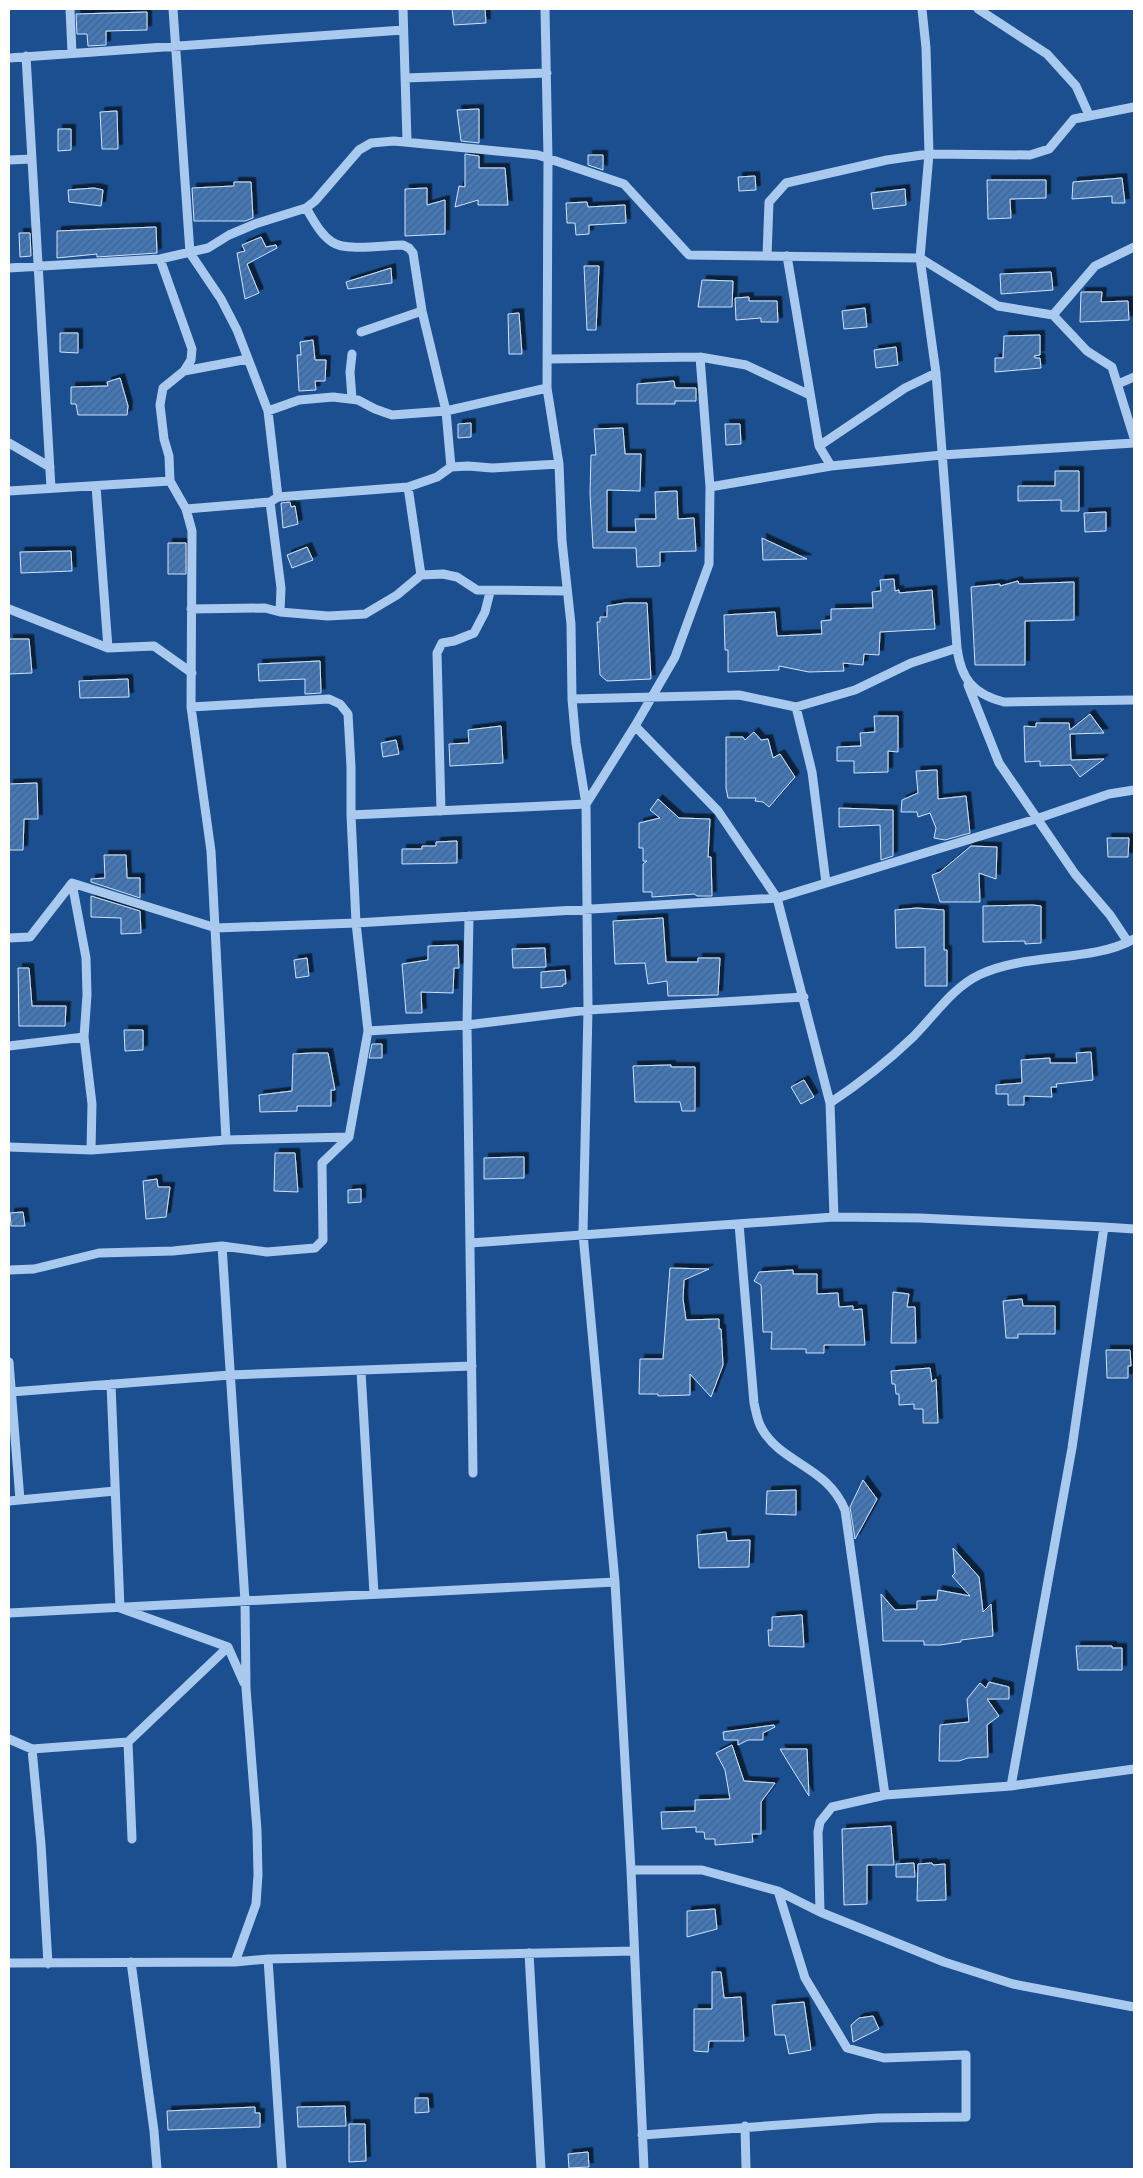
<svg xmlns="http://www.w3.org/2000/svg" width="1143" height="2178" font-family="'Varela Round',sans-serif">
<defs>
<pattern id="building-hatch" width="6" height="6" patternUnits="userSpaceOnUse" patternTransform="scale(1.25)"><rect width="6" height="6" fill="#4478b7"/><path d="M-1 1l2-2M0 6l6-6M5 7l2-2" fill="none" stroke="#486282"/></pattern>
<filter id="shadow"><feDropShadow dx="4.5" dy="-4.5" stdDeviation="0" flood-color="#0009"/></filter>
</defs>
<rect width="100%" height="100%" fill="#1b4f8f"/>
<path fill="url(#building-hatch)" stroke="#cfe3fa" filter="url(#shadow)" d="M452 9H485L486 23 454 25Z
M147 12V30L106 31V45L88 46 87 34H77L76 14Z
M479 109V143L461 141 457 110Z
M117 111 118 149H102L100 112Z
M58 129H71V150L58 151Z
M465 154 479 156V168H505L508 205H478V200L455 207 459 186 465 187Z
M588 155H603V170L588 165Z
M755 176 756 190 739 191 738 177Z
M1122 178 1125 203H1112V196L1072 199 1073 182Z
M987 180H1046V198L1010 199 1011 218 988 219Z
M234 182H251L253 218 245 221H194L192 188 234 186Z
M94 188 103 190 101 206 69 202 68 190Z
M427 188V205L445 200V234L405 236V189Z
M905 189 906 205 873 209 871 193Z
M587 202 588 207 625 205 626 223 589 225V234L576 235 575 223H567L566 203Z
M156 227 157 253 97 257V254L57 258V231Z
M19 233H30L31 256 20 257Z
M261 237 266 247 276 245 277 248 247 264 259 293 245 299 237 253 245 251 242 245Z
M584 266H599L596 330H587Z
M391 268 392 283 348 289 346 282Z
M1051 272 1053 290 1001 294 1000 274Z
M702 280 733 281 732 307H698Z
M1081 292H1102L1101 302 1128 301 1129 320 1080 322Z
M749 297V301H777L778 322H761V318L736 320 735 298Z
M865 308 867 327 844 329 842 311Z
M519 313 522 354H509L508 314Z
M60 333H78V353L60 352Z
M1040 335V355L1034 356 1035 358H1040L1041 368 995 372V358H1003L1004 336Z
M313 340 315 360H326L325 381H315L316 390 299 391 297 355H301L300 342Z
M896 347 898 365 876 368 874 350Z
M120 378 128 406 127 415H78L76 404H71V387L108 386 107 382Z
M674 381 675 388H696V401H675V404H637V384Z
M471 423V437L458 438V424Z
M725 424H740L741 444 726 445Z
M623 428 625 454H641L640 491 607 490V532H636L635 519H656L655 492 677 491 678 519 694 518 696 551 660 552V566L637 567 636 548H593L590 493 591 455H596L594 429Z
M1055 471H1079V511H1061V500L1018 501V486H1055Z
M290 502 291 507 295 506 298 524 283 528 281 503Z
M1106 512V531L1085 532 1084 513Z
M762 538 807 559 763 560Z
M168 543H186V574H168Z
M307 547 313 560 292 568 287 555Z
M71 551 72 571 21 573 20 552Z
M894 579 895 591 899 590V593L932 590 935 629 880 632 879 655 864 654 863 665 843 663 844 671 809 672 779 666V670L728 672V650H725L724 615 775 612 777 636 822 634 821 621 831 620V609L873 608 872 592 881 591 880 580Z
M1018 581 1019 584 1074 582V620L1025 621V665H975L971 587 1000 584V586Z
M625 603H647L651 679 607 681 600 675 597 622H600V617H607V606Z
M9 639H29L32 673 9 674Z
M320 661 321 693 305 694V679L259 681 258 664Z
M128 679 129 697 80 698 79 681Z
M1090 714 1104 733 1070 734 1071 760 1104 759 1080 777 1071 765 1040 766V761L1025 762 1024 726 1036 727V723H1069L1070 730Z
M874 716H898V752L888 751V772L854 773V761H837V747L861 746 860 733 875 732Z
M501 726 503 763 450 766 449 744 469 743 468 730Z
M754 732 761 740 768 739 773 758 780 754 795 777 769 807 763 802 755 801 756 798H728L726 788V737H743L745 740Z
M396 740 399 754 383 757 381 743Z
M937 770 938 799 966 796 970 833 945 840 934 838 936 828 930 813 918 817 917 812H901L902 800 918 793 916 771Z
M37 783 38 819H24L23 850H9V784Z
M658 799 679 818 710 819 708 857H711L712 896H697L694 894 652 897V892H643V864L647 861H643V848H639V823L660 818 650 810Z
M839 808 893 810V856L881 860 880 825 839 827Z
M1107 838H1129L1128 857H1108Z
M457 841V863L402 864V849H422V846H436V842Z
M971 846 997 847 996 879 979 873 980 902H940L932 875 940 872Z
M104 855H126L127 878H140V898L91 882V879L105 878Z
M91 896 140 911 141 933 121 934V918L91 917Z
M1033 905 1041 906V943L1025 944V941L983 942V906Z
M917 908 944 910V950H947V986H925V947L896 948 895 910Z
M663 918 666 962H698V958H720L718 995 668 996 667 981 648 984 645 963 615 964 613 921Z
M458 945 459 968H454L453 993 421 992 422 1013H406L402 964 428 960V946Z
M545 948 546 967 513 968 512 949Z
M307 958 309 976 296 978 294 960Z
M18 968H29L32 1006H66L65 1026H19Z
M565 970 566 984H563V986L541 988V972Z
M124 1030H143V1050L125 1051Z
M372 1044H382V1058H369Z
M1091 1052 1093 1080 1056 1084 1057 1087H1051L1052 1097 1024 1096V1105H1008V1094H996V1085L1022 1083 1021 1060 1050 1058V1063H1077L1076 1053Z
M312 1053H328L335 1090H331V1106H297V1111L260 1112 259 1095 292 1091 293 1054Z
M671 1065V1067H695V1111H682L680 1102H635L633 1066Z
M804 1080 814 1097 801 1104 791 1087Z
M275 1153H295L298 1192 274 1191Z
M516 1157H524V1178L484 1179V1158Z
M157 1179 158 1187H170L166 1217 146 1219 143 1181Z
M361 1189V1202L348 1203V1190Z
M23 1212 25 1226H11L10 1213Z
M670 1268 709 1269 684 1280 683 1299 686 1320 719 1319V1329H721L723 1365 711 1397 690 1374V1395L658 1396V1394H639L640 1359H663Z
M793 1270V1274H817V1294L838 1293 839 1307 853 1306V1310L862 1309 865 1345H824V1353H806V1349H771L772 1332H763L761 1285 754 1281 759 1272Z
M893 1292 909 1294 907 1307H915L916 1343H891Z
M1022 1299 1023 1306H1055V1334H1018V1338H1006L1003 1301Z
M1106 1350H1130L1131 1366H1128V1378H1107Z
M930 1368 932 1382 936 1379 938 1423H923V1409H914V1404L899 1405V1394H896L895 1384H892L891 1371Z
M863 1480 877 1499 855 1539 850 1507Z
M796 1490V1515L766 1514 767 1491Z
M726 1532 727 1541 750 1540 749 1567 699 1568 697 1535Z
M953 1548 979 1577 983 1612 991 1604 993 1636 961 1640V1642L940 1645H924V1641H883L881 1594 895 1610 917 1609V1601L937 1600 938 1590 970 1596 952 1576 955 1573Z
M802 1615 804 1647 769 1646 768 1630H772V1617Z
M1076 1646H1112V1648H1122V1670H1078Z
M989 1682 1009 1687V1699H987L999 1716 987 1725 988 1757 968 1758 959 1761H939L940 1725 969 1722 967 1699 980 1683 986 1688Z
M774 1725 775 1727 763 1733V1740H748L738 1745V1740H724L723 1732Z
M732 1745 744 1781 775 1783 761 1802V1834H752L753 1842 715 1845V1839H705L704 1832H696V1827L662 1829 661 1812 695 1811V1800L730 1799 725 1770 716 1753Z
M780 1749H807L809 1796 786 1759Z
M891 1826 894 1865H867V1904L844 1905 842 1829Z
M914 1863 915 1877H896V1864Z
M932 1863 933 1865 945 1864 946 1900 917 1901 918 1864Z
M715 1909 717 1929 687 1937V1911Z
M712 1972H721L724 1998 741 1997 744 2041H709L708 2052 694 2051V2009H712Z
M804 2002 811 2050 789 2054 785 2035H775L772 2005Z
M873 2016 879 2029 853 2042 851 2025 859 2018Z
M415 2098H428L429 2112 415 2113Z
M345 2106 346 2126 298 2127 297 2107Z
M255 2107V2113H260V2127L168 2130 167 2111Z
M349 2124H365L366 2161 349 2162Z
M588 2152 589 2167 569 2168 568 2154Z"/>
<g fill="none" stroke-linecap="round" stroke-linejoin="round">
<path stroke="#a9c9ee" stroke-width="9" d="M70 9 72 53
M173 9 190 253 221 299 237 330 268 411 278 497
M403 9 407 141
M545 9 548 158 547 388 559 464 562 541 571 624 572 699 576 743 586 804 588 1010 583 1234 615 1582 631 1870 644 2169
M978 9 1047 54 1076 86 1089 115
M26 56 51 488
M9 58 403 30
M405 78 547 73
M1134 107 1074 119 1049 149 1030 155 929 154 920 258 936 373 957 648C961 679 973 694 1004 702L1134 700
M9 160 32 159
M306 208C313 219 320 234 332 242 346 252 386 245 403 245L409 248 413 253 422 311 446 411 451 467
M767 256 769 202 786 183 887 160 929 154 926 48 922 9
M787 256 819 446 831 466
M160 259 192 349 191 360 184 371 163 388 160 405 164 439 169 456 170 481 186 509 192 531 191 707 211 851 226 1140
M9 268 160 259 208 248 229 235 255 224 306 208 315 201 359 150 371 143 394 141 538 155 624 184 689 255 920 258 998 306 1053 315 1095 266 1134 247
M1053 315 1087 351 1112 367 1134 438
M361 332 422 311
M700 357 710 487 709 564 675 657 635 726 718 811 777 898 830 1103 834 1217
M548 359 700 357 746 365 810 395
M184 371 248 359
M1118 384 1134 377
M352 399 350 372 352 354
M268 411 299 400 333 397 358 400 375 409 392 415 446 411 547 388
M9 443 50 467
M819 446 905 388 936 373
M96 486 108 648
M408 487 421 575
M710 487 831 466 942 455 1134 443
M9 491 170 481
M270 502 281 588 280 612
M186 509 270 502 278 497 408 487 437 477 451 467 468 466 492 468 559 464
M9 609 108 648 154 646 192 673
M191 609 265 608 280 612 328 616 365 614 397 595 421 575 443 574 457 577 477 590 567 591
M968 685 999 763 1075 874 1110 915 1128 942
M572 699 739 695 796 707 855 690 911 663 957 648
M796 707 812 772 826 883
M441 811 437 653 442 643 454 641 474 633 485 612 490 592
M351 815 586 804 635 726
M72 883 86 958 87 995 84 1037 92 1104 91 1150
M469 916 467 1025 473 1473
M9 938 30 937 72 883 216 928 356 923 777 898 1036 819 1109 794 1134 790
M368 1031 467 1025 588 1010 804 997
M9 1046 84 1037
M830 1103C860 1083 887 1062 913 1037 934 1016 952 988 979 975 1027 952 1091 963 1134 939
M9 1147 91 1150 226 1140 349 1137
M739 1224 754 1403C756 1411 757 1421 762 1429 782 1464 827 1466 845 1510L885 1795
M470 1243 834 1217 920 1218 1104 1227
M222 1246 245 1601 246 1688 257 1830 258 1875 256 1904 235 1962
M9 1270 34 1269 99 1253 173 1251 222 1246 267 1252 315 1248 323 1240 322 1163 349 1137 368 1031 356 923 351 815V767L348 714 340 704 329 699 191 707
M9 1362 20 1500
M361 1371 374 1594
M111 1384 120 1608 228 1647 128 1742 132 1839
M11 1392 230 1375 472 1366
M9 1501 115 1491
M9 1613 615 1582
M228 1647 244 1683
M9 1739 32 1749 128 1742
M32 1749 41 1844 48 1964
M1011 1786 1072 1448 1104 1227 1134 1229
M631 1870H702L778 1891 820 1912 944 1962 1013 1984 1134 2007
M820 1912 818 1832 820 1822 832 1807 885 1795 1011 1786 1134 1769
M529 1953 541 2169
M268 1959 282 2169
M131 1962 154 2131 157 2169
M9 1963 235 1962 268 1959 634 1951
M745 2126 746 2169
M642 2135 878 2118 966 2117V2055L884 2058 847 2048 805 1978 778 1891"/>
</g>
<rect width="1143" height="2178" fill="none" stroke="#ffffff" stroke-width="20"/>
</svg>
